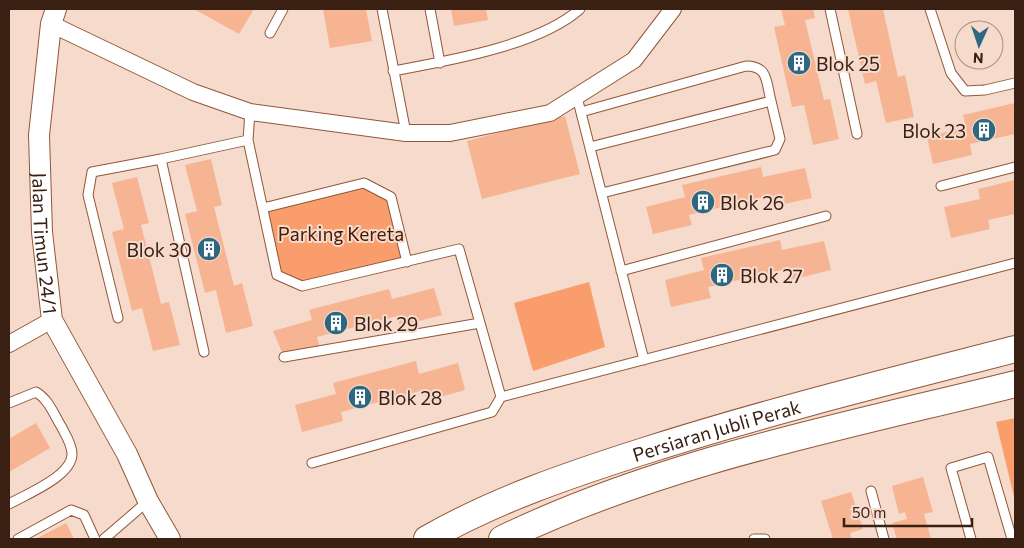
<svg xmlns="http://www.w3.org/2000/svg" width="1024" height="548" font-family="Commissioner,sans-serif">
<rect width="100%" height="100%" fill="#f6dacc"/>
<path fill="#f99d6c" d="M364 183 391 197 407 262 302 286 277 275 263 208Z
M589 282 605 347 533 371 514 303Z
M1015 418V501L996 422Z"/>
<path fill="#f6b492" d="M194 9H254L239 34Z
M323 9H366L372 41 330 48Z
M451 9H486L488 20 454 26Z
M781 9H813L815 18 805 20 824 100 830 99 839 139 813 145 804 105 792 107 774 27 785 25Z
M848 9H883L898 77 905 75 914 117 886 123 876 81 865 84Z
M1015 103V134L970 144 972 155 933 164 927 137 966 127 963 115Z
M565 116 580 174 482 199 467 141Z
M211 159 222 205 214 207 234 286 242 283 253 326 226 333 216 290 205 293 185 214 197 211 185 165Z
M761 167 763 177 805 168 812 198 770 207 768 196 689 215 692 225 653 234 646 207 685 197 682 185Z
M137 177 149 223 141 225 161 304 169 302 180 345 153 351 142 308 132 311 112 232 124 229 112 183Z
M1015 180V214L988 220 990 229 951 238 944 207 980 199 978 189Z
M780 240 782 250 824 241 831 270 790 280 787 269 708 287 711 298 671 307 665 280 704 270 701 258Z
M434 288 442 315 400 326 397 316 317 337 320 348 284 357 273 331 312 320 309 310 389 289 392 299Z
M416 361 419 374 458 363 465 390 426 401 424 390 341 412 343 421 302 432 295 405 336 394 333 383Z
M36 423 50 448 9 472V439Z
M923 477 933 512 924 514 931 539H897L892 523 907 519 905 512 899 514 892 486Z
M851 492 863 529 850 533 852 539H833L821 501Z
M66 523 74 539H36Z"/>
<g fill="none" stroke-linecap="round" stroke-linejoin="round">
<g stroke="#925738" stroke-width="11">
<path id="service" d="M382 9 406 133
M430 9 440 63
M830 9 857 134
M930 9 951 73 965 91 985 90 1015 83
M270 33 283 9
M393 71C447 61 538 46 580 9
M577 97 644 360
M250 112 248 140 277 275 302 286 459 249 501 397
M581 112 746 66C769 66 766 83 771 101
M590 147 771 101 780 139 775 150 602 193
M161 159 248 140
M941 186 1015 167
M263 208 364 183 391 197 407 262
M621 271 826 216
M118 318 88 195 92 172 161 159 204 352
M284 357 480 323
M9 403 36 392C49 400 53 413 61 426 65 434 72 444 72 454 72 476 27 494 9 504
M312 463 492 412 501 397 1015 263
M871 491 884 539
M18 539 71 510 84 515 95 539
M104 539 148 501
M754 539H765
M971 539 951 468 988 457 1012 539"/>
</g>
<g stroke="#925738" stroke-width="18">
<path id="minor" d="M51 24 193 92 250 112 406 133H450L550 113 634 60 673 9
M9 344 52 320"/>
</g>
<g stroke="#925738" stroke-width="22">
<g id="tertiary">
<path id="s1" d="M56 9 51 24 39 135 42 232 52 320 127 454 148 501 170 539"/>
</g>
</g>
<g stroke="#925738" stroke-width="28">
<g id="primary">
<path id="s2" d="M427 539C495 500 569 475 644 451 766 412 891 381 1015 349"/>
<path d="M502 539C664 461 842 427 1015 384"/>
</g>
</g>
<use href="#service" stroke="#fff" stroke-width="9"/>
<use href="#minor" stroke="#fff" stroke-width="16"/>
<use href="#tertiary" stroke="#fff" stroke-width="20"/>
<use href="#primary" stroke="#fff" stroke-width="26"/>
</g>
<defs>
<g id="building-disc" transform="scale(1.25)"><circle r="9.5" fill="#2d6880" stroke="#f6dacc"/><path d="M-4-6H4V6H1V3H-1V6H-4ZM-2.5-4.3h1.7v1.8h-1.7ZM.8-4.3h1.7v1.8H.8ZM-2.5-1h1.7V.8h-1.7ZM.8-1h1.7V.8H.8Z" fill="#fff"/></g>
</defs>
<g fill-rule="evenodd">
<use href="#building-disc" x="799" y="63"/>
<use href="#building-disc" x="984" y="130"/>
<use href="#building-disc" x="703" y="202"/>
<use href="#building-disc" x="209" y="249"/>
<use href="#building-disc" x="722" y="275"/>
<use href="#building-disc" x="336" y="323"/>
<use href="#building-disc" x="360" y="397"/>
</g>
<g text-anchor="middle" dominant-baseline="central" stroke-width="4" stroke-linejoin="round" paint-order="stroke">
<g font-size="19" fill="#392013" stroke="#f6dacc" text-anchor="start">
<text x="816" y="63">Blok 25</text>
<text x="966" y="130" text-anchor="end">Blok 23</text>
<text x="720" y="202">Blok 26</text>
<text x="192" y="249" text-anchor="end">Blok 30</text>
<text x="740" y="275">Blok 27</text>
<text x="354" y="323">Blok 29</text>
<text x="378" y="397">Blok 28</text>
</g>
<g font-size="19" fill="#461a00" stroke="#f6dacc">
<text x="341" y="233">Parking Kereta</text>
</g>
<g font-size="19" fill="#392013" stroke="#f6dacc">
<text stroke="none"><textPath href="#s1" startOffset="236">Jalan Timun 24/1</textPath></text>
<text stroke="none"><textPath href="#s2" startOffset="310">Persiaran Jubli Perak</textPath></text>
</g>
</g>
<rect width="1024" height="548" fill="none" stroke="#392013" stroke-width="20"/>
<g transform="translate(979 45) rotate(183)"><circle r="24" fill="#f6dacc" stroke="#aa9082"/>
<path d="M0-4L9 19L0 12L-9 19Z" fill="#2d6880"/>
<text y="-8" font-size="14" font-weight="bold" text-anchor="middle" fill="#392013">N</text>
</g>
<path d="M844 518v8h128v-8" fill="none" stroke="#392013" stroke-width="2.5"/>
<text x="852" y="518" font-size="15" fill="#392013" stroke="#f6dacc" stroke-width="4" paint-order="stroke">50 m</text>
</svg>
